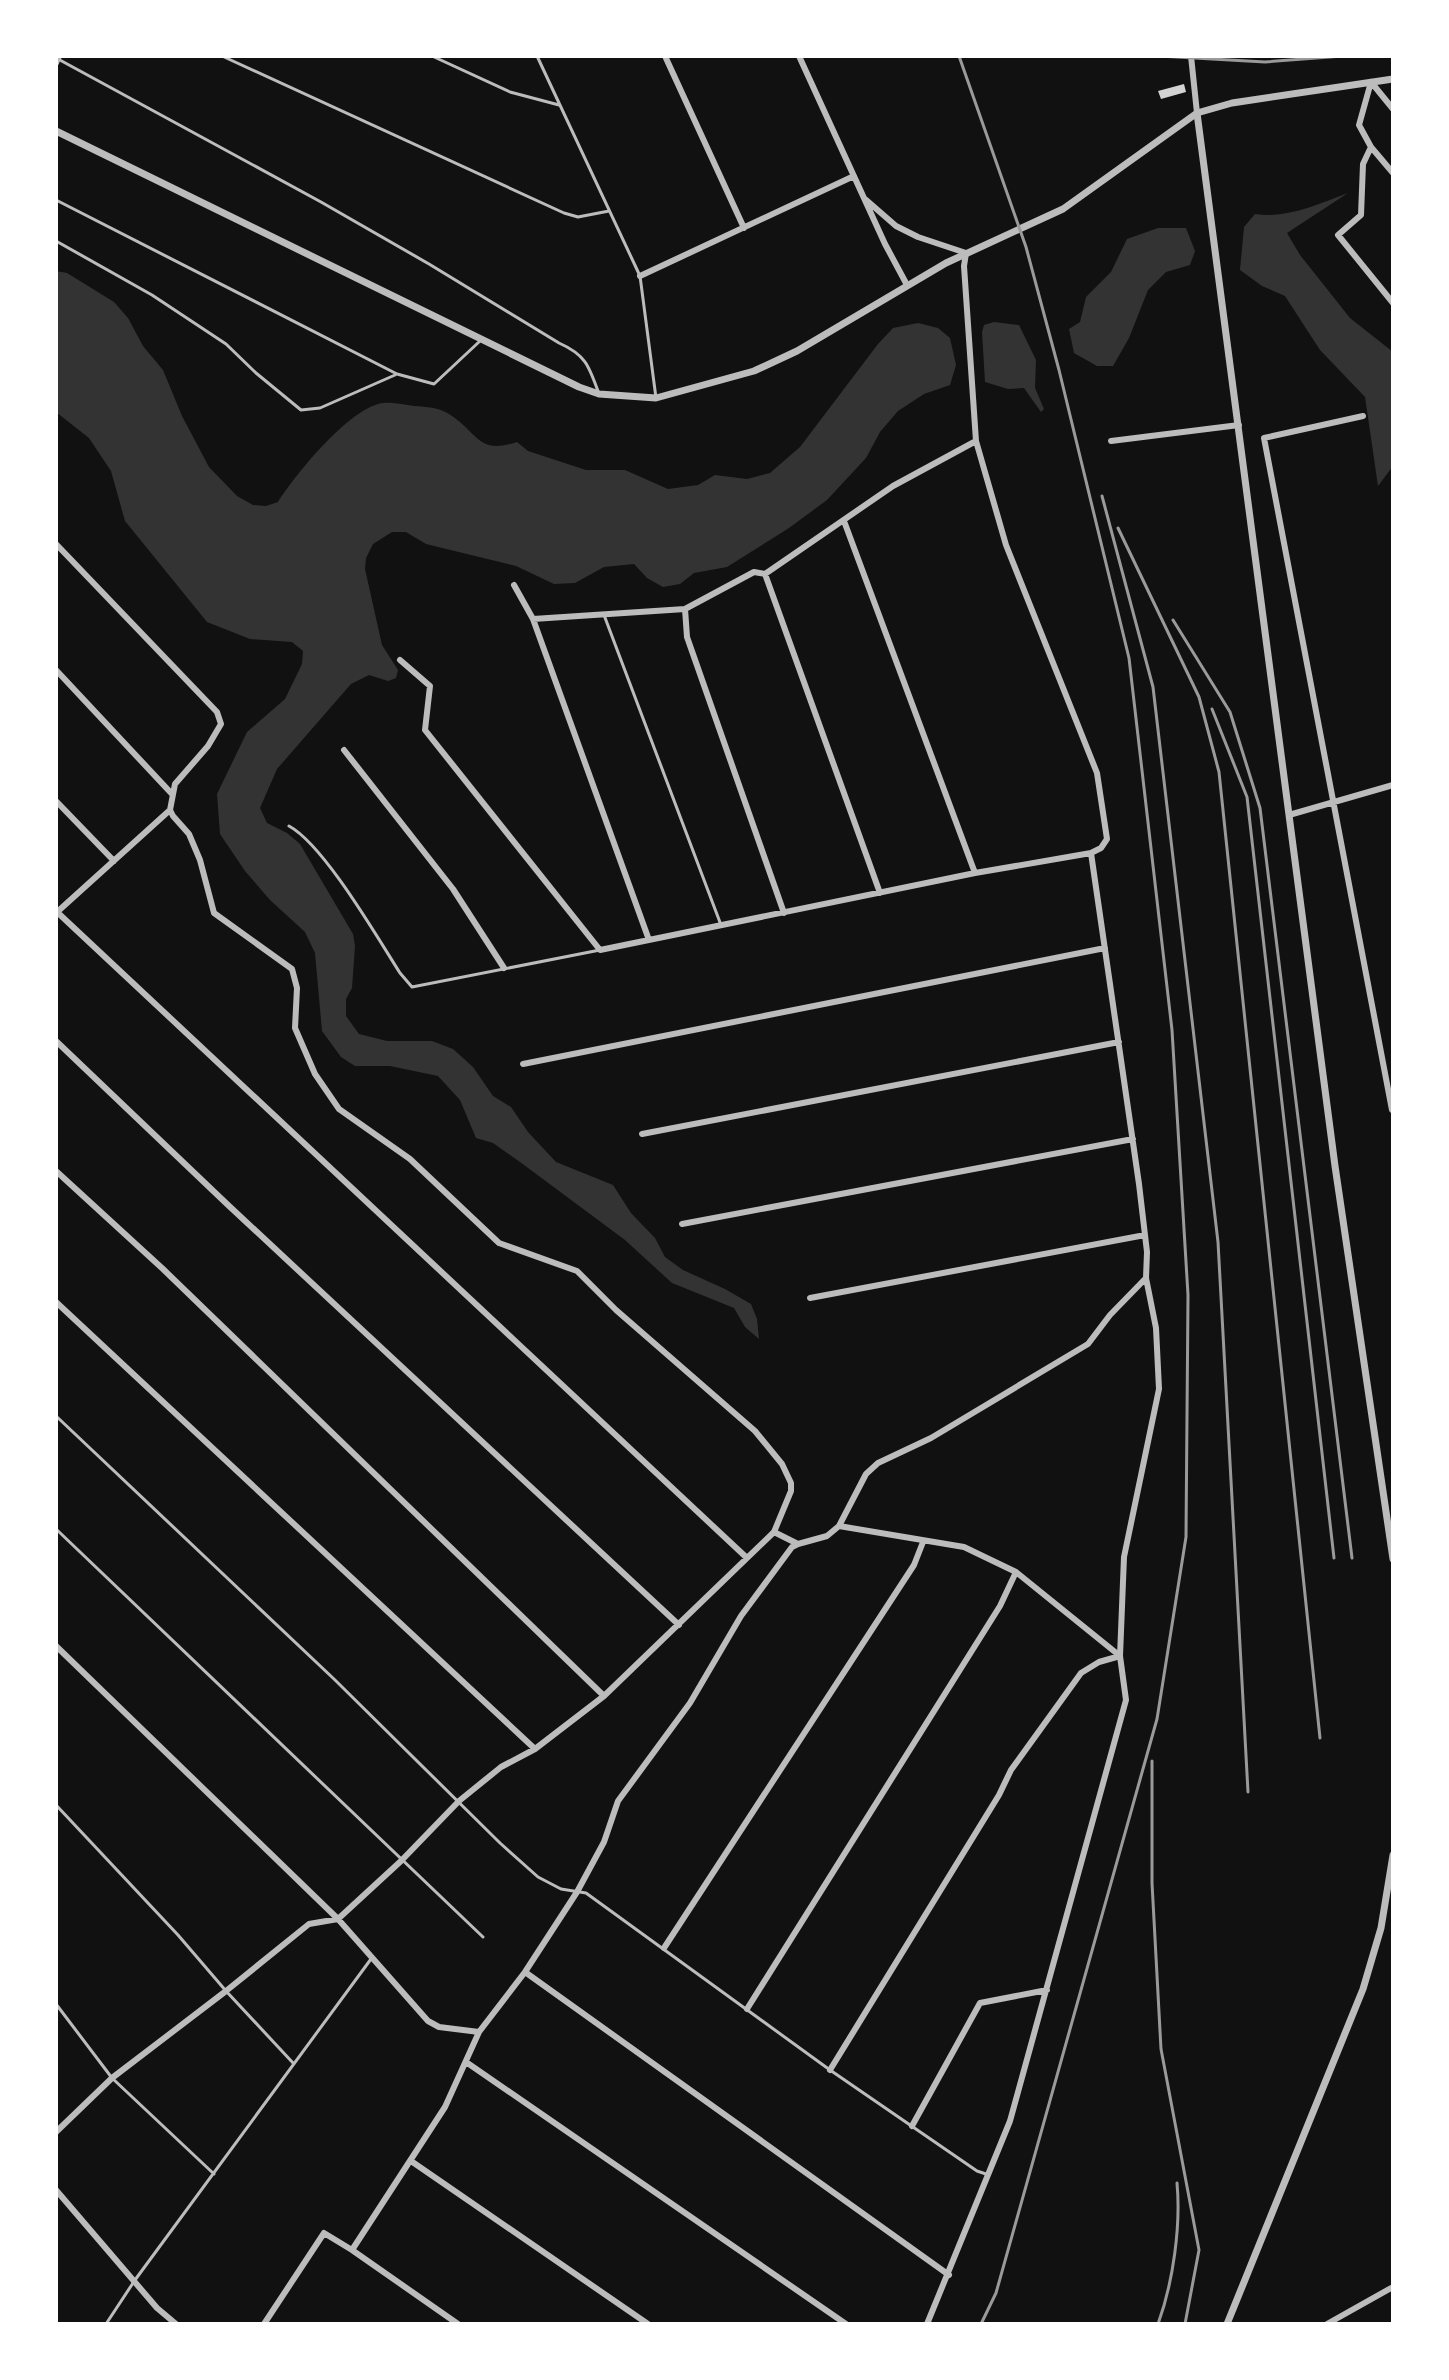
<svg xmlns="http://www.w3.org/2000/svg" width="1449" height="2380" font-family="'Nunito Sans',sans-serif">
<rect width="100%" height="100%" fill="#111"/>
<path fill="#333" d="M1348 193 1287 233 1300 255 1350 318 1393 352V466L1378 486 1365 397 1320 350 1285 296 1262 286 1240 270 1244 227 1255 214C1286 219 1319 204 1348 193Z
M1158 228H1186L1195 251 1190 265 1166 272 1148 290 1129 338 1113 366H1097L1074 353 1069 329 1080 322 1086 297 1111 272 1127 239Z
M56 271 67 273 114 302 128 318 143 346 163 370 182 416 209 467 237 496 253 505 266 506 278 502C295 475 350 407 383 403 393 402 405 405 414 406 427 407 438 407 449 414 479 433 477 455 517 442L528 451 586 470H625L668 489 698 485 715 475 747 479 770 473 800 447 878 344 893 328 918 323 938 328 950 338 956 365 950 385 924 394 898 411 880 432 866 458 827 500 789 528 727 567 694 573 680 584 663 587 647 578 634 564 604 567 575 583 554 584 516 566 426 544 406 532H392L373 544 366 558 365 569 382 645 398 670 396 678 388 681 369 675 351 684 277 769 260 808 267 823 287 833 300 844 353 934 355 946 352 988 346 999V1016L359 1034 387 1041H432L453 1049 473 1067 493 1096 511 1107 528 1132 556 1162 613 1185 631 1213 655 1238 665 1257 683 1270 725 1289 751 1304 757 1319 759 1339 745 1327 734 1308 672 1283 625 1240 520 1162 493 1143 476 1138 460 1100 438 1076 390 1066H355L341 1057 322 1031 315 953 305 932 270 900 245 871 220 834 217 794 247 732 285 699 302 664 303 651 292 642 250 639 207 622 125 521 111 471 89 438 56 412Z
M994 322 1019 325 1036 360 1035 388 1044 409 1041 412 1024 388 1008 389 985 382 982 332 984 325Z"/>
<path fill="#d3d3d3" d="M1184 84 1186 92 1161 99 1158 91Z"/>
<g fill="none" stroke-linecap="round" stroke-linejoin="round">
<path stroke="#bcbcbc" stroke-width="3" d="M222 56 564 213 578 217 609 211
M432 56 510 92 559 105
M537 56 640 276 656 398
M58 59 321 202 429 264 559 343C586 355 589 366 599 394
M56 200 397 374 434 384 480 341
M56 241 152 295 226 344 256 373 301 410 320 408 395 375
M604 615 721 925
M289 826C324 845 377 937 400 973L412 987 600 950
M56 1416 334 1679 500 1843 538 1877 561 1889 586 1893 830 2070 977 2171 986 2174
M56 1529 483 1937
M56 1805 178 1935 226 1991 294 2064
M56 2004 112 2078 214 2174
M106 2324 135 2280 371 1959"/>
<path stroke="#bcbcbc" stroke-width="6" d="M665 56 744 228
M799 56 885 244 907 285
M1191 56 1197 113
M56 63 59 56
M1371 82 1359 125 1371 147 1393 173
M1371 82 1393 109
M1371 147 1363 164 1361 215 1338 235 1393 303
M640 276 854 176
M1363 416 1264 438 1392 1110
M1111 441 1239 425
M844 521 975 873
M56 544 217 712 221 724 208 746 175 784 170 810 173 816 189 834 200 860 214 913 292 969 297 988 295 1028 315 1074 339 1109 410 1159 499 1243 577 1271 616 1310 755 1431 782 1464 791 1483V1491L774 1532 604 1696 535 1749 501 1767 459 1801 401 1861 338 1919 309 1924 226 1991 112 2078 56 2132
M765 574 880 893
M514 585 533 619 649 940
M685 609 687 637 784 913
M533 619 685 609 754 572 765 574 893 486 976 441
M400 660 430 686 425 730 600 950 975 873 1091 853
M56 670 172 794
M344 750 453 889 504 968
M56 801 114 861
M1289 815 1393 785
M57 912 747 1558
M56 913 170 810
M56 1041 228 1205 679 1625
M523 1064 1105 948
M642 1134 1119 1042
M56 1171 163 1269 604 1696
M682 1224 1133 1139
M810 1298 1145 1235
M56 1302 535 1749
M839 1526 866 1474 878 1463 931 1438 1088 1344 1110 1315 1146 1278
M774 1532 798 1544 827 1536 839 1526 964 1547 1016 1572 1120 1656 1126 1700 1010 2121 927 2324
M56 1646 338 1919 428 2021 439 2027 479 2032
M664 1948 914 1565 923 1542
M525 1972 949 2275
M747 2009 1000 1606 1016 1572
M466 2062 846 2324
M830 2070 999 1795 1011 1770 1081 1673 1099 1662 1120 1656 1124 1557 1159 1389 1156 1328 1146 1278 1147 1252 1139 1184 1091 853 1101 848 1107 839 1097 773 1006 545 976 441 964 266 966 253 918 237 896 226 865 199
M912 2126 980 2003 1047 1990
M411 2161 648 2324
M56 2190 157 2308 176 2324
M352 2250 458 2324
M264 2324 324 2233 352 2250 445 2107 479 2032 525 1972 577 1892 604 1842 618 1801 690 1703 741 1616 792 1547 798 1544
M1327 2324 1393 2287"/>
<path stroke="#bcbcbc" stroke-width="7" d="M1197 113 1335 1166 1393 1559
M56 131 579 387 599 394 656 398 754 371 797 351 946 263 1063 209 1197 113 1232 103 1393 79
M1227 2324 1363 1989 1381 1928 1393 1855"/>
<path stroke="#9a9a9a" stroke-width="3" d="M959 56 1026 247 1059 370 1129 658 1172 1030 1188 1295 1186 1537 1157 1719 996 2293 981 2324
M1159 56 1265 62 1343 56
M1102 496 1153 687 1218 1242 1248 1792
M1118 528 1199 697 1219 772 1320 1738
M1173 620 1230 712 1260 808 1352 1558
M1212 709 1247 797 1334 1558
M1152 1761V1883L1161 2049 1199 2250 1185 2324
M1158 2324C1173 2283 1181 2226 1177 2183"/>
</g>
<rect width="1449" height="2380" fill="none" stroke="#ffffff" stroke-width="116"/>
</svg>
